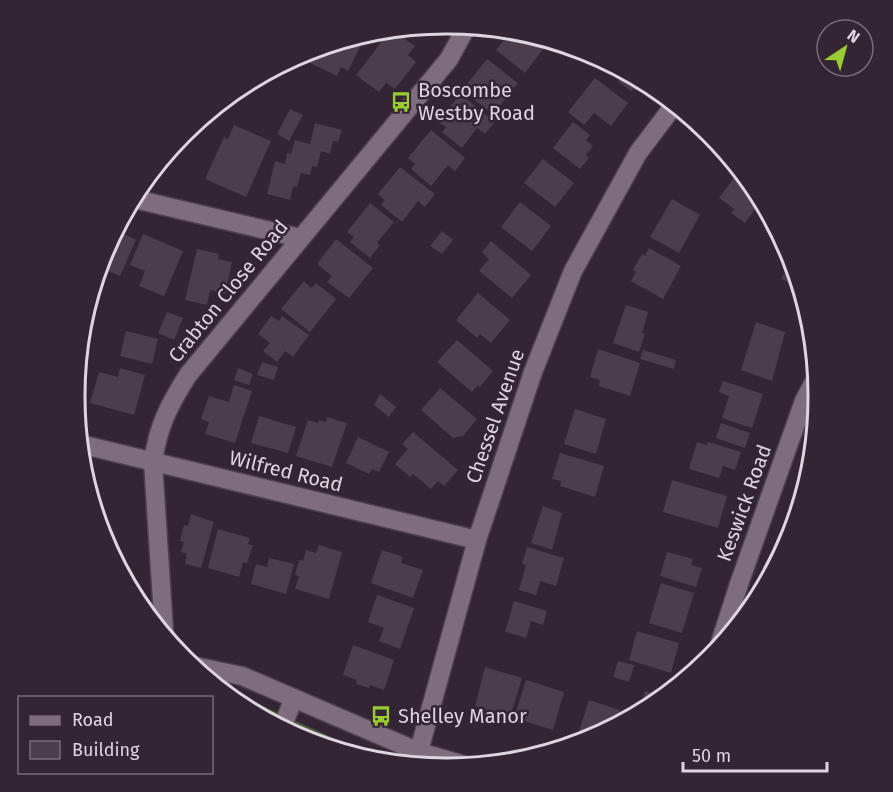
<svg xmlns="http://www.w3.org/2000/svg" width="893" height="792" font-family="'Fira Sans',sans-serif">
<rect width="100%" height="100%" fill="#332533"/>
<path fill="#4d583b" d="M234 693 364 752 304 740Z"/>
<path fill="#4c3d4c" d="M398 34 415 46 408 55 416 62 395 89 386 83 379 92 356 75 386 36Z
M507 36 538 42 547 44 525 73 496 50Z
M363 41 348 71 341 67 337 76 306 61 309 54 306 52Z
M487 59 518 83 493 114 462 90Z
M611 67 639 86 635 90 633 89 631 91 618 81 620 79 609 70Z
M595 78 628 103 611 126 594 113 584 125 568 112Z
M460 94 495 122 485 134 477 128 462 148 442 132 446 127 438 122Z
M290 109 303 115 289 141 277 134Z
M573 122 590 135 586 140 593 146 586 155 589 158 580 169 553 148Z
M315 123 342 130 338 142 333 141 330 154 321 151 317 167 312 166 310 175 301 173 297 187 293 186 290 200 267 194 275 161 285 164 287 153 291 154 295 140 310 144Z
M234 125 271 141 246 197 205 179 224 137 228 139Z
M431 130 465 158 455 171 448 165 431 186 411 169 415 164 408 158Z
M543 159 574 183 555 207 524 183Z
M400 167 435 194 425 207 418 201 402 222 381 205 385 200 378 194Z
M736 175 758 205 745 223 731 213 734 209 719 198Z
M672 199 700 215 679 253 650 237Z
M520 202 551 226 532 251 501 227Z
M370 203 394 222 377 243 380 245 370 258 350 242 354 237 347 232Z
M118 231 136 240 120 276 100 267 103 253Z
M442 231 453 240 442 254 430 246Z
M143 234 183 251 164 296 139 286 145 271 130 265Z
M336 239 373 268 349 298 327 282 332 276 317 264Z
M491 241 531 275 512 298 479 271 489 259 482 252Z
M649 248 681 266 663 299 631 281 636 272 633 270 642 254 645 256Z
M197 249 219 254 218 259 232 262 225 294 210 290 207 305 185 300Z
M792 263 797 289 781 278Z
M304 281 311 288 316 283 336 299 310 332 281 309Z
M478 293 510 320 491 343 480 334 477 338 456 320Z
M626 305 648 312 642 333 645 334 639 352 613 343Z
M167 312 183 318 174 340 158 333Z
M271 316 279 321 282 316 309 335 293 357 285 351 277 362 263 351 270 343 258 334Z
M756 322 785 332 772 381 741 370Z
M126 331 158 339 152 364 120 356Z
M457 340 493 371 480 387 478 385 472 392 437 362Z
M598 349 640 363 630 396 599 386 600 380 590 377Z
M643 350 676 360 674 369 640 359Z
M262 362 278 367 274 380 257 375Z
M120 368 145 375 134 415 90 403 99 372 118 377Z
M238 368 253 374 249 385 234 380Z
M723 381 763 394 752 428 722 418 729 396 719 392Z
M234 385 252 391 235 443 205 434 209 422 201 419 209 396 229 402Z
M440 388 477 419 463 436 453 438 421 410Z
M380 394 396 407 389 417 374 405Z
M575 409 606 419 596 454 564 444Z
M259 416 296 427 288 453 251 443Z
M327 417 347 423 332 467 296 456 308 420 318 423 319 420 326 422Z
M721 423 750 433 745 448 716 438Z
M413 432 458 470 444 486 438 481 431 489 413 474 410 477 395 464 408 449 402 444Z
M358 437 389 452 379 472 372 469 369 474 346 463Z
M697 442 707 445 708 442 741 452 735 470 723 466 719 478 689 469Z
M560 453 604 466 595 497 560 486 561 481 552 479Z
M672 480 727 496 718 528 663 512Z
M543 506 562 513 552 550 531 543Z
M191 514 214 522 201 568 185 564 187 554 181 552 184 542 180 541 184 525 188 526Z
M218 529 250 538 248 544 253 545 247 563 243 562 239 577 208 568Z
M319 545 342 552 329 599 295 589 299 576 295 575 299 560 303 561 306 550 316 553Z
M527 547 564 558 556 586 540 581 536 595 519 590 526 565 522 564Z
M382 550 403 557 401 563 423 570 413 598 371 583Z
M667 552 693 559 691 565 702 568 696 587 660 576Z
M269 558 294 564 286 594 251 584 256 564 267 567Z
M661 583 694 593 682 633 649 623Z
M377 595 414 608 400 649 379 641 384 628 368 622Z
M514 601 547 611 543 625 531 621 526 638 505 632Z
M637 631 679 643 671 673 629 660Z
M353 645 394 660 384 690 370 685 369 688 356 684 357 680 343 675Z
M618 661 634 665 629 682 613 677Z
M485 667 522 678 510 717 475 706Z
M526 680 564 692 553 730 514 718Z
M645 691 657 694 641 705Z
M589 700 620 710 617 721 585 741 577 738Z"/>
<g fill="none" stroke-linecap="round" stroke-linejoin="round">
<g stroke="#4d414d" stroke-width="21">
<path id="minor" d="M139 200 300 238
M84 445 477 540
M164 631 153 462C158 426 169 405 188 375L449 59 466 28
M720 643 739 584 804 401 815 380
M194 666 242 676 419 752 464 765
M283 725 294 698
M416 762 477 540 533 372 573 271 638 153 672 108"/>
</g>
<use href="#minor" stroke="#7d6d7d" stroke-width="18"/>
</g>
<defs>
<g id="bus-bare" transform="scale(1.62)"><path d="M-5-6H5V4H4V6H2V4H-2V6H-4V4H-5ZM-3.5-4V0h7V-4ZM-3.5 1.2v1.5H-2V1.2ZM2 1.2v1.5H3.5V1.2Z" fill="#9bcb32" stroke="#332533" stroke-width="2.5" paint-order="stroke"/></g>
</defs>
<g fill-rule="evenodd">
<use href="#bus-bare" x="401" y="102"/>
<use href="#bus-bare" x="381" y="716"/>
</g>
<g text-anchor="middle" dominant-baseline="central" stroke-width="5" stroke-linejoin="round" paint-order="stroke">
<g font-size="20" fill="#dfd5de" stroke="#332533" text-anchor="start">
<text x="418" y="90">Boscombe<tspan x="418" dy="23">Westby Road</tspan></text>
<text x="398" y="716">Shelley Manor</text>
</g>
<g font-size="20" fill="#dfd5de" stroke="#332533">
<text transform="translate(228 291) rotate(-51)">Crabton Close Road</text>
<text transform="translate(495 416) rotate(-71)">Chessel Avenue</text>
<text transform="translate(286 471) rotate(14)">Wilfred Road</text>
<text transform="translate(744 503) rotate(-70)">Keswick Road</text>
</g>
</g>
<path d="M0 0H893V792H0ZM446 34H447A361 361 0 0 1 808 395V397A361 361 0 0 1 447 758H446A361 361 0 0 1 85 397V395A361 361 0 0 1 446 34Z" fill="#332533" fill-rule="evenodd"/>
<path fill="none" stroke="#dfd5de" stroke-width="3" d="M446 34H447A361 361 0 0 1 808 395V397A361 361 0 0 1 447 758H446A361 361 0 0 1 85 397V395A361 361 0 0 1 446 34Z"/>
<rect x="18" y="696" width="195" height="78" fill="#332533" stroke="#786b77" stroke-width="1.5"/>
<rect x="30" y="716" width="30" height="9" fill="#7d6d7d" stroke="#786b77" stroke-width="1.5"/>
<text x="72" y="726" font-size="18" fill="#dfd5de">Road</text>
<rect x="30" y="741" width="30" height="18" fill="#4c3d4c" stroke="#786b77" stroke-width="1.5"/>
<text x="72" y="756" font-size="18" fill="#dfd5de">Building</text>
<g transform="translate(845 48) rotate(36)"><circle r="28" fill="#332533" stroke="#786b77" stroke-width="1.5"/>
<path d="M0-4.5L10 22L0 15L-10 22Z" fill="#9bcb32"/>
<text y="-9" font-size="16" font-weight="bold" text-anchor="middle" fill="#dfd5de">N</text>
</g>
<path d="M683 762v9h144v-9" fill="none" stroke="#dfd5de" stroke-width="3"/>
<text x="692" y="762" font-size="18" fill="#dfd5de" stroke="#332533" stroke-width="4.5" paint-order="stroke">50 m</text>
</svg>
